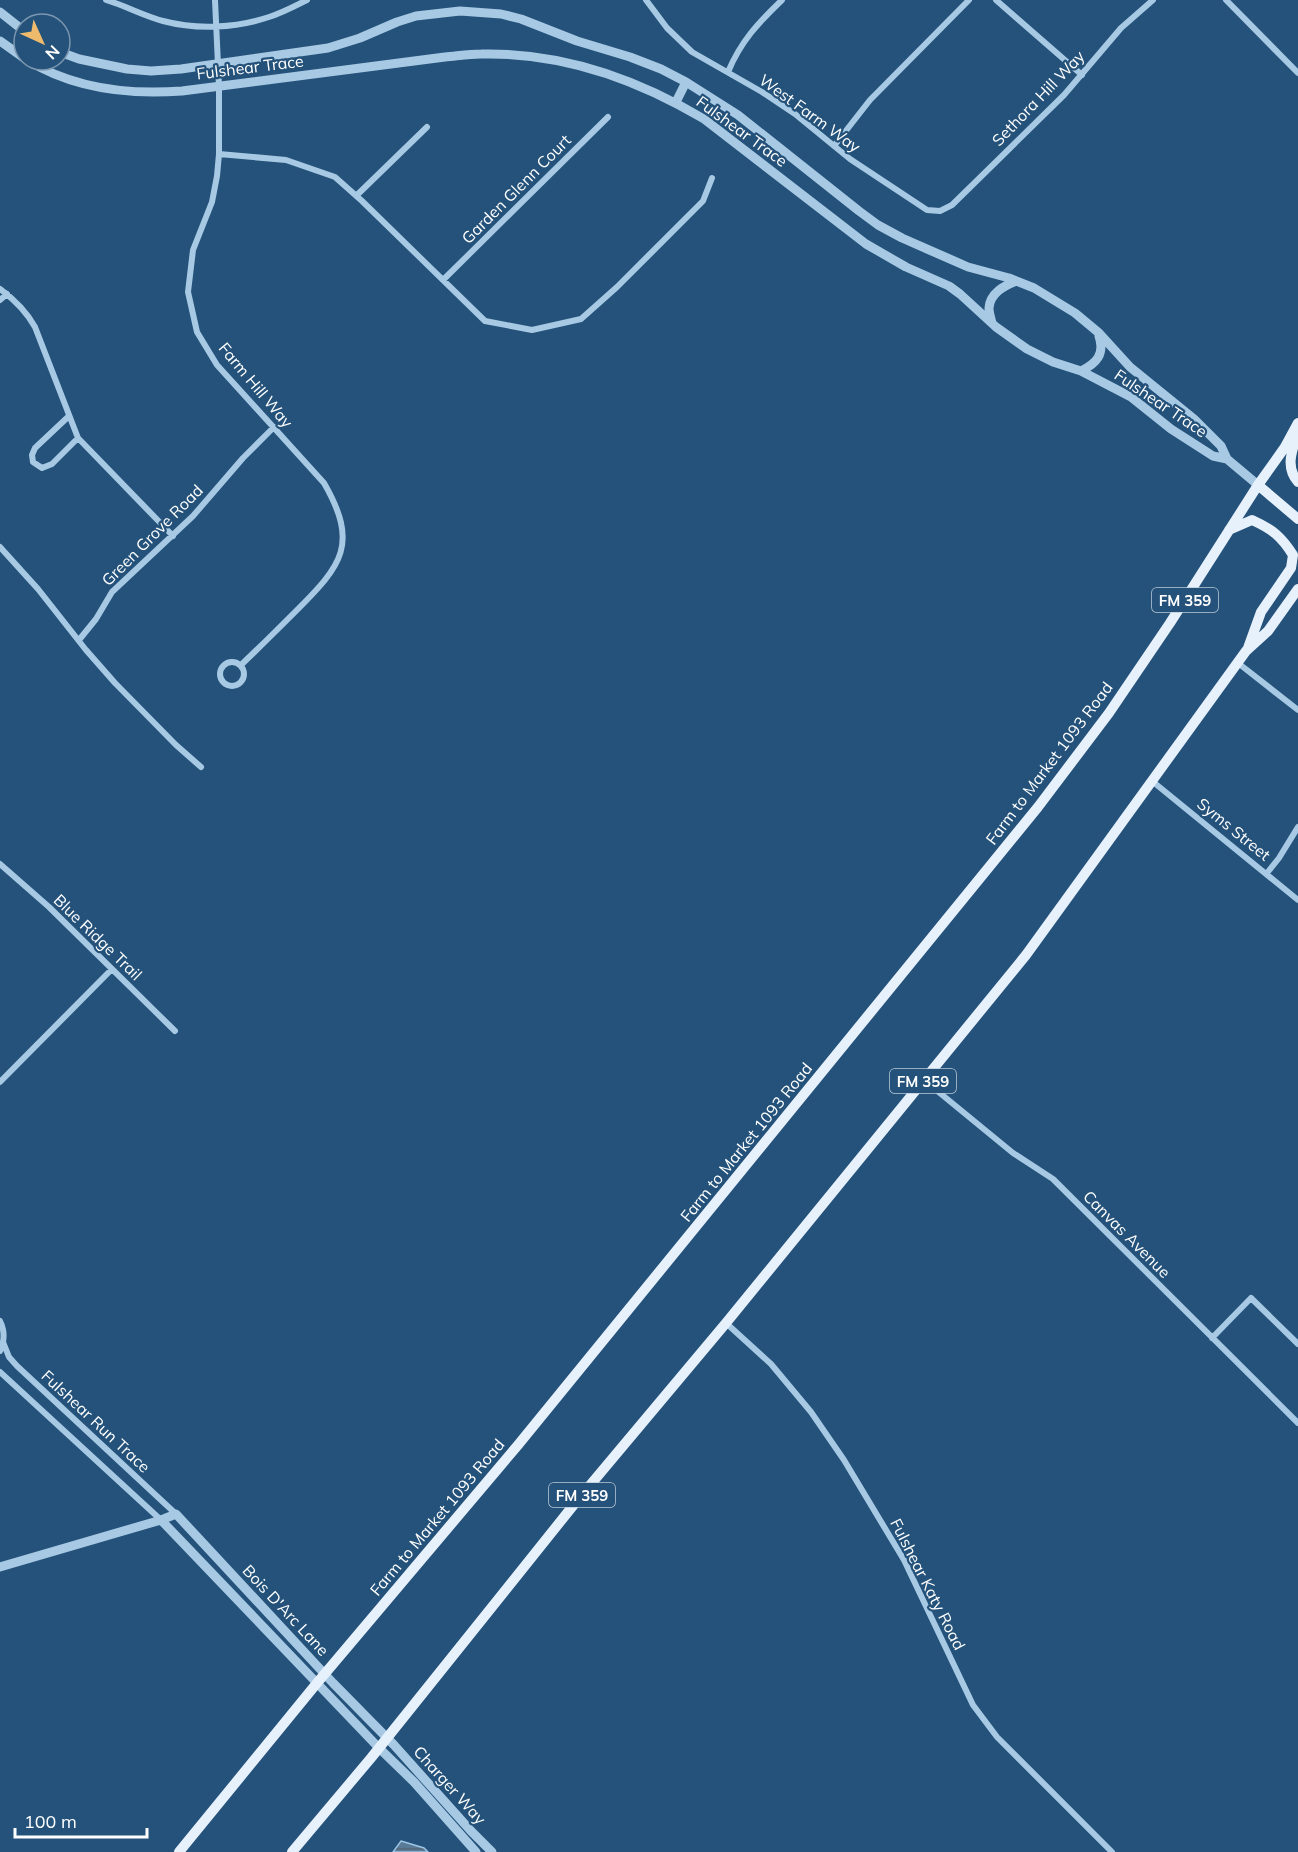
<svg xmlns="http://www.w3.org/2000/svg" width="1298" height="1852" font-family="Mulish,sans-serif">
<defs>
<pattern id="water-rules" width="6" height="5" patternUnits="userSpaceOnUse" patternTransform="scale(1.5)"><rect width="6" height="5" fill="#5a7b98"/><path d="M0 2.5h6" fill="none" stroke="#536472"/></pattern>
</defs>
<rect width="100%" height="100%" fill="#24527a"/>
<path fill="url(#water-rules)" stroke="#9cc5e5" stroke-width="1.5" d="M401 1841 424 1848 428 1852H393Z"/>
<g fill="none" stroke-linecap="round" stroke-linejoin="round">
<path stroke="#a7c9e4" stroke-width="6" d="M106 0C126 6 144 16 163 21 197 30 236 28 269 17 282 13 295 6 307 0
M215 0 219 86V154L217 176 212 202 193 250 188 292 197 332 217 365 324 483C359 544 342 565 297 610 278 629 260 647 241 665
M646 0 667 28 692 52 762 92 795 114 850 159 927 210 940 211 952 205 1064 95 1121 28 1153 0
M996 0 1082 75
M1226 0 1298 73
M728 72C741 41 758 23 782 0
M834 146 870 100 969 0
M219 154 286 160 335 177 362 201 485 321 532 330 581 319 617 287 703 201 712 178
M356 196 427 127
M443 280 608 117
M0 289C15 300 26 311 35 327L78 438 173 536
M0 300 7 294
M69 416 35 448 32 455 33 462 42 468 52 464 78 438
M0 547 38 589 86 650 115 683 176 745 201 767
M79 640 96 619 112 592 193 516 243 458 274 427
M220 674a12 12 0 1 1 24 0a12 12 0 1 1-24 0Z
M1238 663 1298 710
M1152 781 1298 900
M0 864 49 907 175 1031
M1267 873 1279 858 1298 827
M924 1080 1013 1153 1053 1179 1298 1423
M0 1082 112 969
M0 1321C5 1331 5 1340 0 1351
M726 1323 771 1364 811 1412 844 1460 904 1560 973 1705 997 1737 1112 1852
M1212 1338 1251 1298 1298 1344
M3 1342 9 1357 17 1366 176 1514
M0 1372 161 1520"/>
<path stroke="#a7c9e4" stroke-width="9" d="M0 12 24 31
M0 41 24 58
M60 52 79 59 127 69 151 71 181 69 328 48 360 38 397 22 416 16 460 11 501 14 521 19 577 41 630 57 661 69 686 82 738 115 859 211 878 225 902 238 968 267 1009 278 1034 288 1075 313 1099 333 1130 367 1194 419 1221 446 1227 459
M27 60C74 89 129 95 182 91L445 57C457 56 469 54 481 54 561 52 637 79 704 119L866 244 906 267 949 286 960 294 996 327 1027 349 1053 362 1081 371 1131 397 1171 429 1213 456 1227 459 1258 485
M676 102 686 82
M992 323C991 319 989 313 989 308 990 293 1004 286 1016 281
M1081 371C1097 363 1105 354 1099 336
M161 1520 379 1748 414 1782 476 1852
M0 1567 161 1520 176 1514 333 1683 394 1745 471 1831 492 1852"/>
<path stroke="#e7f1fc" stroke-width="10" d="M1297 435C1292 451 1285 467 1298 482
M1258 485 1298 519
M1229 530 1252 520C1272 529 1281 536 1293 555L1291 568 1261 612 1248 648
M179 1852 317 1683 518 1445 1038 807 1109 713 1170 623 1258 485 1285 447 1298 423
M292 1852 371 1758 576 1502 726 1323 1026 955 1246 651 1268 631 1298 589"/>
</g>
<g text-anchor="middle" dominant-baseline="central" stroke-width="4.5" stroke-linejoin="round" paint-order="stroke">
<g fill="#24527a" stroke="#bdcbd7" stroke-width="1.5">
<rect x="1152" y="588" width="66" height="24" rx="4.5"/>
<rect x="890" y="1069" width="66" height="24" rx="4.5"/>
<rect x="549" y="1483" width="66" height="24" rx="4.5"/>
</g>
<g font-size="15" font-weight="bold" fill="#fff">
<text x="1185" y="600">FM 359</text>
<text x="923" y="1081">FM 359</text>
<text x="582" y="1495">FM 359</text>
</g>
<g font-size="16" fill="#fff" stroke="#24527a">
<text transform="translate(250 67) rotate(-7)">Fulshear Trace</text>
<text transform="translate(1038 98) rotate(-46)">Sethora Hill Way</text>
<text transform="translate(810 113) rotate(36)">West Farm Way</text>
<text transform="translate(742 131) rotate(36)">Fulshear Trace</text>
<text transform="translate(516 189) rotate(-45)">Garden Glenn Court</text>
<text transform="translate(256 385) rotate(50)">Farm Hill Way</text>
<text transform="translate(1161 403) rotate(34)">Fulshear Trace</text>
<text transform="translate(152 535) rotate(-45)">Green Grove Road</text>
<text transform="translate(1049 763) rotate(-53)">Farm to Market 1093 Road</text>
<text transform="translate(1234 829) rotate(39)">Syms Street</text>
<text transform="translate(98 937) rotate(44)">Blue Ridge Trail</text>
<text transform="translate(746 1142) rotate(-51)">Farm to Market 1093 Road</text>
<text transform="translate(1127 1234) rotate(45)">Canvas Avenue</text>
<text transform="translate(96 1421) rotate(43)">Fulshear Run Trace</text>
<text transform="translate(437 1517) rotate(-50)">Farm to Market 1093 Road</text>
<text transform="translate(928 1584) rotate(63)">Fulshear Katy Road</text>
<text transform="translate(286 1610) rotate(47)">Bois D'Arc Lane</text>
<text transform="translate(450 1785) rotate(48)">Charger Way</text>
</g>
</g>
<g transform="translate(42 42) rotate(135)"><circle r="28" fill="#24527a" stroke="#7c97af" stroke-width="1.5"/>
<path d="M0-4.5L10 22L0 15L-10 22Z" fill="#eebb6c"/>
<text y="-9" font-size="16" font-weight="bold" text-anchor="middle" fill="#ffffff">N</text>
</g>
<path d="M15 1828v9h132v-9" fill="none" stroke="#ffffff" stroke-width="3"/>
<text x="24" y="1828" font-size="18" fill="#ffffff" stroke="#24527a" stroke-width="4.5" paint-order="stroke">100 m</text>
</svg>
